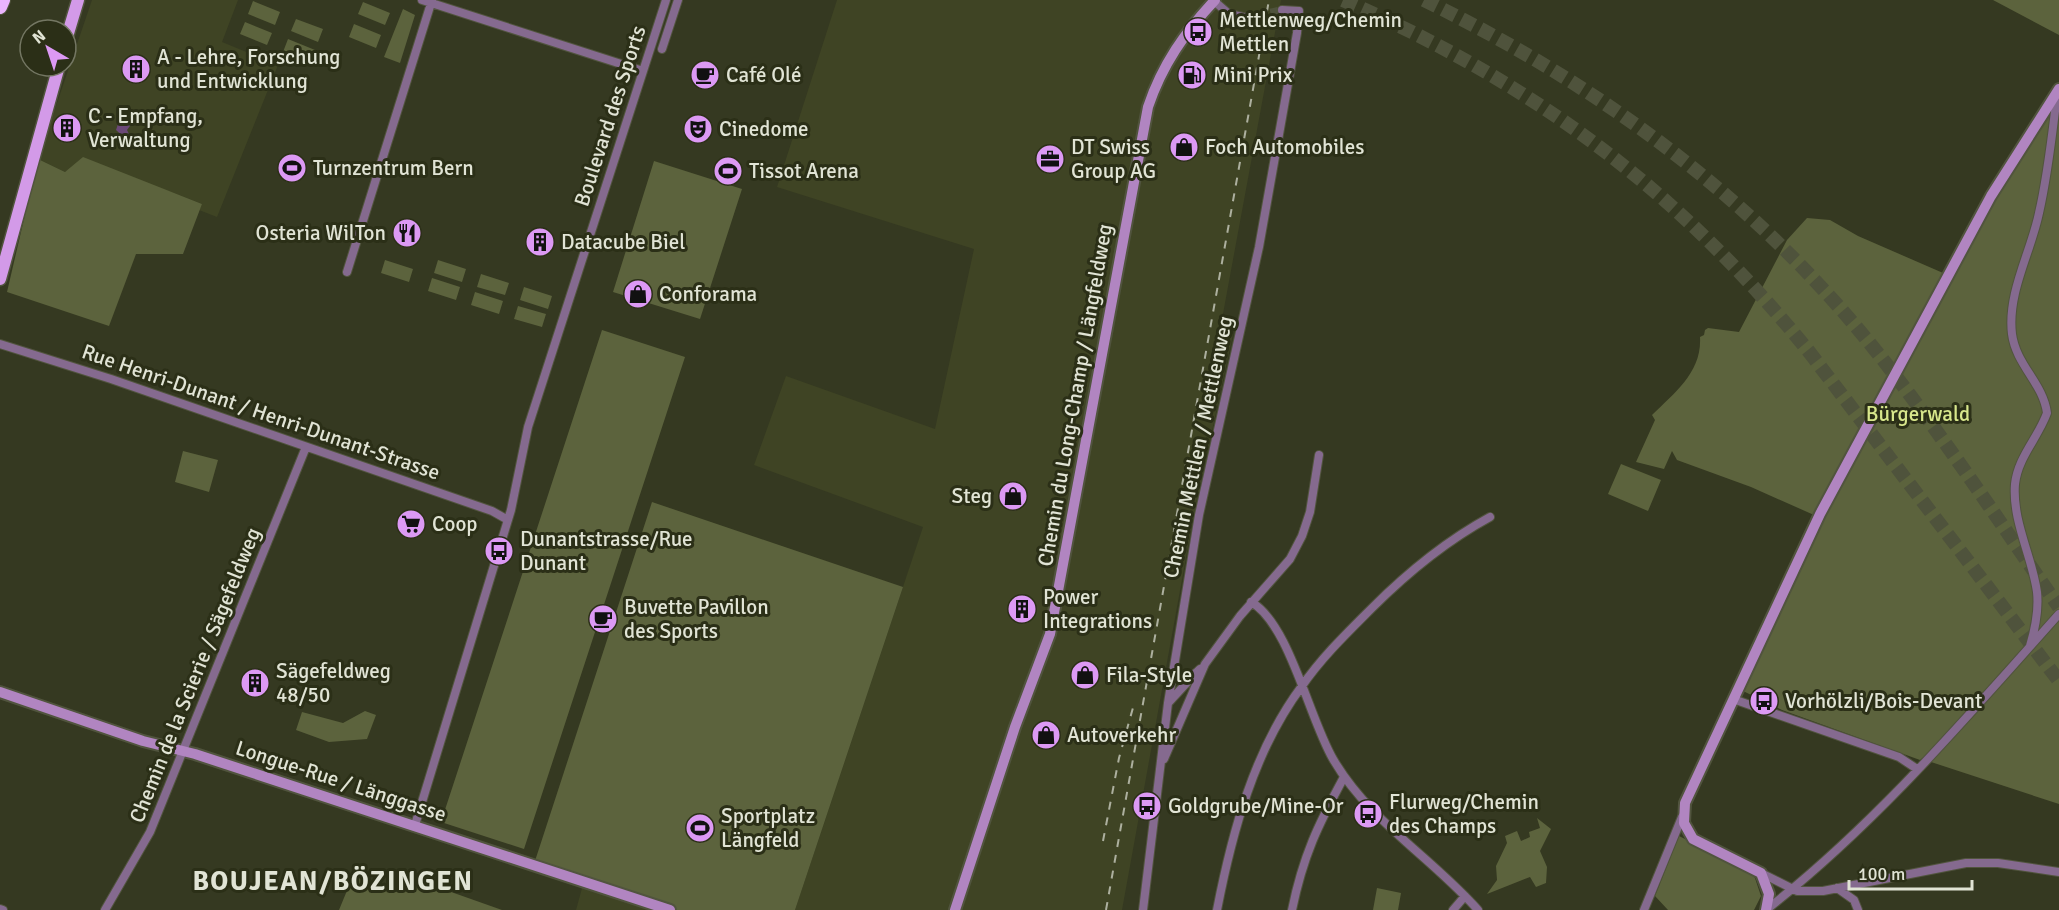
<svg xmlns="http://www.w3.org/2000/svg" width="2059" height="910" font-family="Signika,sans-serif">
<rect width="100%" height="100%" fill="#353921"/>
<path fill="#3f4424" d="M92 0H238L222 42 278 65 217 217 199 210 202 204 174 193 75 166 65 172 38 159Z
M837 0H1281L1220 330 1233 334 1193 519 1122 910H795L923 527 754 465 786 376 935 429 974 249 777 187Z
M584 881 661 910H576Z"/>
<path fill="#5c633d" d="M1993 0H2059V35Z
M253 1 280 12 275 25 248 14Z
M363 2 390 13 385 25 358 14Z
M403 9 415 15 400 63 384 57Z
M296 19 323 29 318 42 291 31Z
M245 22 272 33 267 45 240 34Z
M354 24 381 35 376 48 349 37Z
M288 39 315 50 310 63 283 52Z
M2059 89V804L1931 762 1925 756 1920 760 1782 710 1741 690 1823 519 1751 487 1677 460 1672 451 1664 469 1636 462 1655 420 1652 415C1675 392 1702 372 1700 337L1704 335 1705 330 1708 328 1739 332 1787 240 1807 218 1830 220 1858 236 1950 276Z
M83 157 202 204 183 254H136L109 326 7 292 38 159 65 172Z
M654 161 742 189 700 319 613 292Z
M385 260 413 269 409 282 381 273Z
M438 260 466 269 462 282 434 273Z
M481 274 509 283 505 295 477 287Z
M432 278 460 287 456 300 428 291Z
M524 287 552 296 548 309 520 300Z
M475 292 503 301 499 314 471 305Z
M518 306 546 314 542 327 514 319Z
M602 330 685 357 524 849 441 822Z
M183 451 218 460 209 492 175 482Z
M1621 464 1661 480 1648 511 1608 494Z
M652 502 903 587 795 910H670L534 864Z
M365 711 376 715 367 739 329 742 296 730 302 712 343 723Z
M1537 818 1551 829 1540 851 1547 867 1546 883 1536 887 1530 877 1487 894 1497 880 1496 866 1507 843 1505 836 1517 831 1521 841 1530 837 1529 832 1540 828Z
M1679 836 1749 871 1755 878 1761 896 1754 910H1668L1655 896Z
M353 876 400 893 406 876 502 910H339Z
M1377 888 1401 893 1398 910H1373Z"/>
<path fill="#6b4877" d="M130 114 134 115 135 119 127 130 132 140 130 143 116 130 119 121Z"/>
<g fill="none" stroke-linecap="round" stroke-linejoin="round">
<path stroke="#4f533c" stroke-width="8" stroke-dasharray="8 4" stroke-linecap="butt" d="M1247 18 1282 10"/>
<path stroke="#4f533c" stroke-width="14" stroke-dasharray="14 7" stroke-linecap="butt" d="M1343 0C1533 83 1680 191 1810 353L2059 681
M1424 0C1602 87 1757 200 1880 356 1944 437 2000 523 2059 607"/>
<g stroke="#51543e" stroke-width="10">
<path id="street" d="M422 0 643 71
M1214 1 1229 14 1247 18
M662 49 678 0
M347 272 432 0
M0 344 111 379 492 511 508 520
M1251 602C1289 623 1309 718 1333 759 1369 821 1431 857 1478 910
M2030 646C2035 629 2039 610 2037 592 2032 556 2012 521 2015 484 2018 457 2038 438 2047 413 2043 383 2016 365 2012 334 2007 293 2031 252 2039 213 2048 174 2052 135 2057 95
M1173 672C1184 677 1191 679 1200 669
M1733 699 1899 757 1917 769
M1169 702 1193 676
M1164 759 1205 664 1240 616 1290 559 1302 536 1310 512 1319 455
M415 825 511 510 528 427 666 0
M1761 873 1797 891H1823L1966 863H1998L2059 872
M1837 888 1854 900 1858 910
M0 909 3 910
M105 910 150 832 306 447
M1143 910 1168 703 1199 515 1259 247 1297 33 1299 11 1282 10
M1217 910C1232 833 1254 750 1302 686 1322 657 1347 633 1372 608 1407 573 1446 541 1490 517
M1292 910C1303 856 1318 825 1344 777
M1453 910 1465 896
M1644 910 1682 817
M1766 910C1875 825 1967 717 2059 614"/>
</g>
<g stroke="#51543e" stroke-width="14">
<path id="secondary" d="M0 692 143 741 195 754 670 910
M955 910 1015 727 1050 634 1148 107C1162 65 1185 32 1215 0
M1766 910 1769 894 1761 873 1693 839 1684 823 1685 803 1820 514 1991 196 2059 89"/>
</g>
<g stroke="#51543e" stroke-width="15">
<path id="primary" d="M66 40 78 0
M0 279 59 66"/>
</g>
<g stroke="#51543e" stroke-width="16">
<path id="highway" d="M0 7 3 0"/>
</g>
<use href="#street" stroke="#856a8f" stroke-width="8"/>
<use href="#secondary" stroke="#b185c1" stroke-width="10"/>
<use href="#primary" stroke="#d39ae8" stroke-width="12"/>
<use href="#highway" stroke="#ebb4fe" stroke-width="14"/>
<path stroke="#adb09f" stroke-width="2" stroke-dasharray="8 8" stroke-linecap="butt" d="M1103 841 1119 758 1134 704
M1106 910 1269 0"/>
</g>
<defs>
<g id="bus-disc" transform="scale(1.5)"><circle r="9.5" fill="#dc99f4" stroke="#2b2f17"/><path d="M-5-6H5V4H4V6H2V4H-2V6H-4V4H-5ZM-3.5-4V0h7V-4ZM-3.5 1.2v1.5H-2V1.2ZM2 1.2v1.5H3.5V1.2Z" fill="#111"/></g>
<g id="building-disc" transform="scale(1.5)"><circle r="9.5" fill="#dc99f4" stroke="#2b2f17"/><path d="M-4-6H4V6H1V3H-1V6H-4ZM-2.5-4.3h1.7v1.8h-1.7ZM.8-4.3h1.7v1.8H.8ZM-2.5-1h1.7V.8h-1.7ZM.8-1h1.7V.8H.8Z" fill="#111"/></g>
<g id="cafe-disc" transform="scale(1.5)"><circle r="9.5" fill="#dc99f4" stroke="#2b2f17"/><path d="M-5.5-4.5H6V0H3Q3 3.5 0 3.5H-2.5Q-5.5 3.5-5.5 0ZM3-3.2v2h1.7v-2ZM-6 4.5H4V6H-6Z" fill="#111"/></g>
<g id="fuel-disc" transform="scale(1.5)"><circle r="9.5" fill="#dc99f4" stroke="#2b2f17"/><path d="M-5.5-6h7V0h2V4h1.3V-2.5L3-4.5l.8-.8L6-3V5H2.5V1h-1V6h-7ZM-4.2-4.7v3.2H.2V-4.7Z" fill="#111"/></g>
<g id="theatre-disc" transform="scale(1.5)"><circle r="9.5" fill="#dc99f4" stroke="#2b2f17"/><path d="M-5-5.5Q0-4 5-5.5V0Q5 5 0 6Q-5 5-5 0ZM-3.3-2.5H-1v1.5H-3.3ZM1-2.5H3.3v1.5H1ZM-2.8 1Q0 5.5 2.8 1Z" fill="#111"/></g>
<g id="shop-disc" transform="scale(1.5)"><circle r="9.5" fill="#dc99f4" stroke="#2b2f17"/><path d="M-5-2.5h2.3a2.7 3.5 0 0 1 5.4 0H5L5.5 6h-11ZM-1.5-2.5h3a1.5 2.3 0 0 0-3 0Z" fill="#111"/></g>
<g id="office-disc" transform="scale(1.5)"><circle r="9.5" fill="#dc99f4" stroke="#2b2f17"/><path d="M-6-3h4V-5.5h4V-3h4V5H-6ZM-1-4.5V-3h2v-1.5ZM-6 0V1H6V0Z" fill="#111"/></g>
<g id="stadium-disc" transform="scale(1.5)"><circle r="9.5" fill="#dc99f4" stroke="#2b2f17"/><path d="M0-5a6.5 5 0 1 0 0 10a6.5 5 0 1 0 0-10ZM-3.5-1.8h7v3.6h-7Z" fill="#111"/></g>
<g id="restaurant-disc" transform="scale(1.5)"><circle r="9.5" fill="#dc99f4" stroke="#2b2f17"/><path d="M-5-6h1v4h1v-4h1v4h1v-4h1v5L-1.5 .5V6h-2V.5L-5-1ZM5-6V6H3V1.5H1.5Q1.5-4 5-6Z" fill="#111"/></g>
<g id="supermarket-disc" transform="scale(1.5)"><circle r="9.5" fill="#dc99f4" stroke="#2b2f17"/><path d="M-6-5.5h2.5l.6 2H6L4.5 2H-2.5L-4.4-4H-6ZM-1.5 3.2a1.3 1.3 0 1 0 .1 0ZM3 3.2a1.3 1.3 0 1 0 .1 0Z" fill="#111"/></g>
</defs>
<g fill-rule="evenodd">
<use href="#bus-disc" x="1198" y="32"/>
<use href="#building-disc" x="136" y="69"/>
<use href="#cafe-disc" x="705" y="75"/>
<use href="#fuel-disc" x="1192" y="75"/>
<use href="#building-disc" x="67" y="128"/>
<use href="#theatre-disc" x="698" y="129"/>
<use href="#shop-disc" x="1184" y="147"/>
<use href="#office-disc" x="1050" y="159"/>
<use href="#stadium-disc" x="292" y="168"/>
<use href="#stadium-disc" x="728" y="171"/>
<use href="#restaurant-disc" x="407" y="233"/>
<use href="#building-disc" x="540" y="242"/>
<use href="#shop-disc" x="638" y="294"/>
<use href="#shop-disc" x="1013" y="496"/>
<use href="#supermarket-disc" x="411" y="524"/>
<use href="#bus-disc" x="499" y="551"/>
<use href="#building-disc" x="1022" y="609"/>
<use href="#cafe-disc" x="603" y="619"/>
<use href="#shop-disc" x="1085" y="675"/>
<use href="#building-disc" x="255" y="683"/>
<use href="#bus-disc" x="1764" y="701"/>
<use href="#shop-disc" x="1046" y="735"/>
<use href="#bus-disc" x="1147" y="806"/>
<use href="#bus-disc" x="1368" y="814"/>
<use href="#stadium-disc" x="700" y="828"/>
</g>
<g text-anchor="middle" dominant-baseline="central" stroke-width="6" stroke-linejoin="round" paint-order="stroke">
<g font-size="21" fill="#e1e4d5" stroke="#2b2f17" text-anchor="start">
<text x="1219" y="20">Mettlenweg/Chemin<tspan x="1219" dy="24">Mettlen</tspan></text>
<text x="157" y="57">A - Lehre, Forschung<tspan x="157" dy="24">und Entwicklung</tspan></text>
<text x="726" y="75">Café Olé</text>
<text x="1213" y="75">Mini Prix</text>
<text x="88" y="116">C - Empfang,<tspan x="88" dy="24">Verwaltung</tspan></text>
<text x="719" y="129">Cinedome</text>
<text x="1071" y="147">DT Swiss<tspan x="1071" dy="24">Group AG</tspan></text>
<text x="1205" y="147">Foch Automobiles</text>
<text x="313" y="168">Turnzentrum Bern</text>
<text x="749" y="171">Tissot Arena</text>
<text x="386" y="233" text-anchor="end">Osteria WilTon</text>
<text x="561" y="242">Datacube Biel</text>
<text x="659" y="294">Conforama</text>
<text x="992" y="496" text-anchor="end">Steg</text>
<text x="432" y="524">Coop</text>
<text x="520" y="539">Dunantstrasse/Rue<tspan x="520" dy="24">Dunant</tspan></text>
<text x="1043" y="597">Power<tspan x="1043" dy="24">Integrations</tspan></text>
<text x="624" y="607">Buvette Pavillon<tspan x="624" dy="24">des Sports</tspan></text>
<text x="276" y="671">Sägefeldweg<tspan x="276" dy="24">48/50</tspan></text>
<text x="1106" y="675">Fila-Style</text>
<text x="1785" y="701">Vorhölzli/Bois-Devant</text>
<text x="1067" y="735">Autoverkehr</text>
<text x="1389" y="802">Flurweg/Chemin<tspan x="1389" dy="24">des Champs</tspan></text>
<text x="1168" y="806">Goldgrube/Mine-Or</text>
<text x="721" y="816">Sportplatz<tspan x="721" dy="24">Längfeld</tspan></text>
</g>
<g font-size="21" fill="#e1e4d5" stroke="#2b2f17">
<text transform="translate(610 116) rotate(-72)">Boulevard des Sports</text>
<text transform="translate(1075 395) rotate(-80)">Chemin du Long-Champ / Längfeldweg</text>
<text transform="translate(261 412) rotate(19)">Rue Henri-Dunant / Henri-Dunant-Strasse</text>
<text transform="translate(1198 447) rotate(-78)">Chemin Mettlen / Mettlenweg</text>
<text transform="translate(195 675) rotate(-68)">Chemin de la Scierie / Sägefeldweg</text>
<text transform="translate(341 781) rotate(18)">Longue-Rue / Länggasse</text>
</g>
<g font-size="21" fill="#d8e78c" stroke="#2b2f17">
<text x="1918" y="414">Bürgerwald</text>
</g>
<g font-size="27" font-weight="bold" letter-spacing="1.5" fill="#e1e4d5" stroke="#2b2f17">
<text x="333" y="881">BOUJEAN/BÖZINGEN</text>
</g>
</g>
<g transform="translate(48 48) rotate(321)"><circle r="28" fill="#2b2f17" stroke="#747763" stroke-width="1.5"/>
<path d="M0-4.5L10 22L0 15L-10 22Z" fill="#dc99f4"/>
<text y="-9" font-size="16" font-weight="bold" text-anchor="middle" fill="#e1e4d5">N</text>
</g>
<path d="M1849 880v9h123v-9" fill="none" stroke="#e1e4d5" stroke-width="3"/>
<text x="1858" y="880" font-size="18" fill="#e1e4d5" stroke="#2b2f17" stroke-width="4.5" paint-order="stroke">100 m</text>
</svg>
